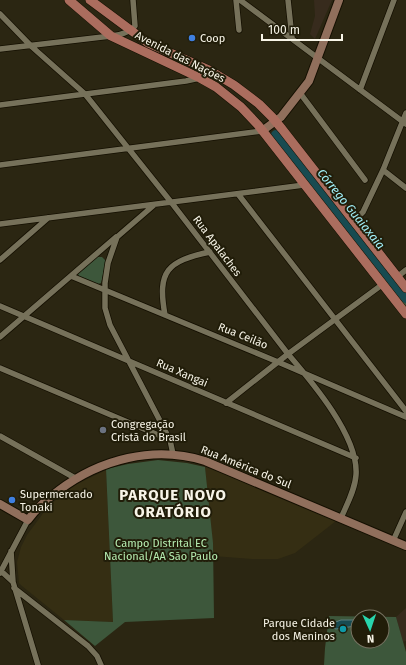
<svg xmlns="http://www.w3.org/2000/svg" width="406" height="665" font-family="'Fira Sans',sans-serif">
<rect width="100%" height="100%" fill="#2b2612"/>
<path fill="#372b1d" d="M314 0H332L315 39 310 34 315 16Z
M406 608V641L403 642 396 617Z"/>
<path fill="#352e13" d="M205 467 240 480 336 521 295 553 278 559H252L213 556 211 526Z
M106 470 113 622 64 620 22 586 19 583 17 562 21 547 27 535 47 508 64 493 77 484Z"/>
<path fill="#3d573b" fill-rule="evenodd" d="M275 138 288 152 383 272 380 274 274 139Z
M97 257H102L106 261 101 283 98 284 79 276 78 274Z
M385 274 406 301V308L381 276Z
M158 460 187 463 205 467 213 543 214 618 125 622 95 646 64 620 113 622 106 469 128 464Z
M329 616 396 617 406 652V665H324L325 648ZM358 617H382V641H358Z"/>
<path fill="#184b51" stroke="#5b7e7e" d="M341 620H354L355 626 336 629 333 628V623Z"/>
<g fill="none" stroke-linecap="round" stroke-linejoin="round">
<path stroke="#184b51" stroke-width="10" d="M276 135 292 153 406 298"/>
<g stroke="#140f00" stroke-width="7">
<path id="street" d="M236 0 239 30
M240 0 406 124
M288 0 292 38
M0 14 31 46 85 94 171 202 288 354C312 382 359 437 356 475 355 490 347 504 341 518
M0 49 111 36C119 35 130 33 135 26L133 0
M360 90 394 0
M300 93 365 180
M0 105 186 81 200 78
M0 165 262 131
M383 170 406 188
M238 194 406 411
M154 205 117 237 108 263 105 283V308L110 325 170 440 173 454
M354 221 363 212 383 170 406 113
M0 224 304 185
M0 260 48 218
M71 276 278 362 406 417
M397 277 406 270
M0 306 356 458
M165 315C157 271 167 261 210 252
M0 337 116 237
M0 368 170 440
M226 403 288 354 383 284
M0 436 75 478
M393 541 406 512
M11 551 13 582 38 665
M1 571 13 582
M0 573 28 520
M14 588 88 646 97 656 101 665"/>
</g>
<g stroke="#140f00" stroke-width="10">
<path id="secondary" d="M262 131 281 117 309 81 339 0
M0 504 28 520C36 509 47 499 58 491 100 459 154 445 205 461L406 546"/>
</g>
<g stroke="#140f00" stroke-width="10">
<path id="primary" d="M69 0 111 36 200 78 216 87 241 107 258 125 406 314
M90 0 148 43 209 70 234 85 259 104 272 117 282 129 406 288"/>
</g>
<use href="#street" stroke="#76715a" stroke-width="5.5"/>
<use href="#secondary" stroke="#906f5c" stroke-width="8"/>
<use href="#primary" stroke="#ab6d5e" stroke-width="9"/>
</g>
<g fill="#3f7fe0" stroke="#211d09" stroke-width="1.5">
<circle cx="192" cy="38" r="4"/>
<circle cx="12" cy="500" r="4"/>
</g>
<circle fill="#6b7280" stroke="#211d09" stroke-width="1.5" cx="103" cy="430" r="4"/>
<circle fill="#0f9aa8" stroke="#211d09" stroke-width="1.5" cx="343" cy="629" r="4"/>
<g text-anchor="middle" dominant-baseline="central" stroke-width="4" stroke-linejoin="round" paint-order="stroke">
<g font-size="11" fill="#f8f5e8" stroke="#211d09" text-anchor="start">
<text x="200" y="38">Coop</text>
<text x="111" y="424">Congregação<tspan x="111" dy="13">Cristã do Brasil</tspan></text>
<text x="20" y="494">Supermercado<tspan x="20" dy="13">Tonaki</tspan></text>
<text x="335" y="623" text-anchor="end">Parque Cidade<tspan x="335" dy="13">dos Meninos</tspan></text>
</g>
<g font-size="11" fill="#f8f5e8" stroke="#211d09">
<text transform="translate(180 57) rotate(27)">Avenida das Nações</text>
<text transform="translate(217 246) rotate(53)">Rua Apalaches</text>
<text transform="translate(243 336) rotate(22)">Rua Ceilão</text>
<text transform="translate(182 373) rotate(23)">Rua Xangai</text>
<text transform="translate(246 467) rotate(22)">Rua América do Sul</text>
</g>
<g font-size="11" fill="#b5ecb1" stroke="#211d09">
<text x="161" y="543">Campo Distrital EC<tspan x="161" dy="13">Nacional/AA São Paulo</tspan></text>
</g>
<g font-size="12" font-style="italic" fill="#a1f0f9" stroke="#211d09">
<text transform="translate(351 209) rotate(51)">Córrego Guaiaxaia</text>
</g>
<g font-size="15" font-weight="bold" letter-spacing="1" fill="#f8f5e8" stroke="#211d09">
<text x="173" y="495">PARQUE NOVO<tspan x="173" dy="17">ORATÓRIO</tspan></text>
</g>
</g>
<g transform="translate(370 629) rotate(177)"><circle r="19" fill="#211d09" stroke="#777362"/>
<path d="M0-3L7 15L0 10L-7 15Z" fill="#28d5ad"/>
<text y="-6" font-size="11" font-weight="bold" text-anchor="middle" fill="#f8f5e8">N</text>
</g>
<path d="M262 34v6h80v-6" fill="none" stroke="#f8f5e8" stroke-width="2"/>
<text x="268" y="34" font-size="12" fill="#f8f5e8" stroke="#211d09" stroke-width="3" paint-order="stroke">100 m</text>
</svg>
